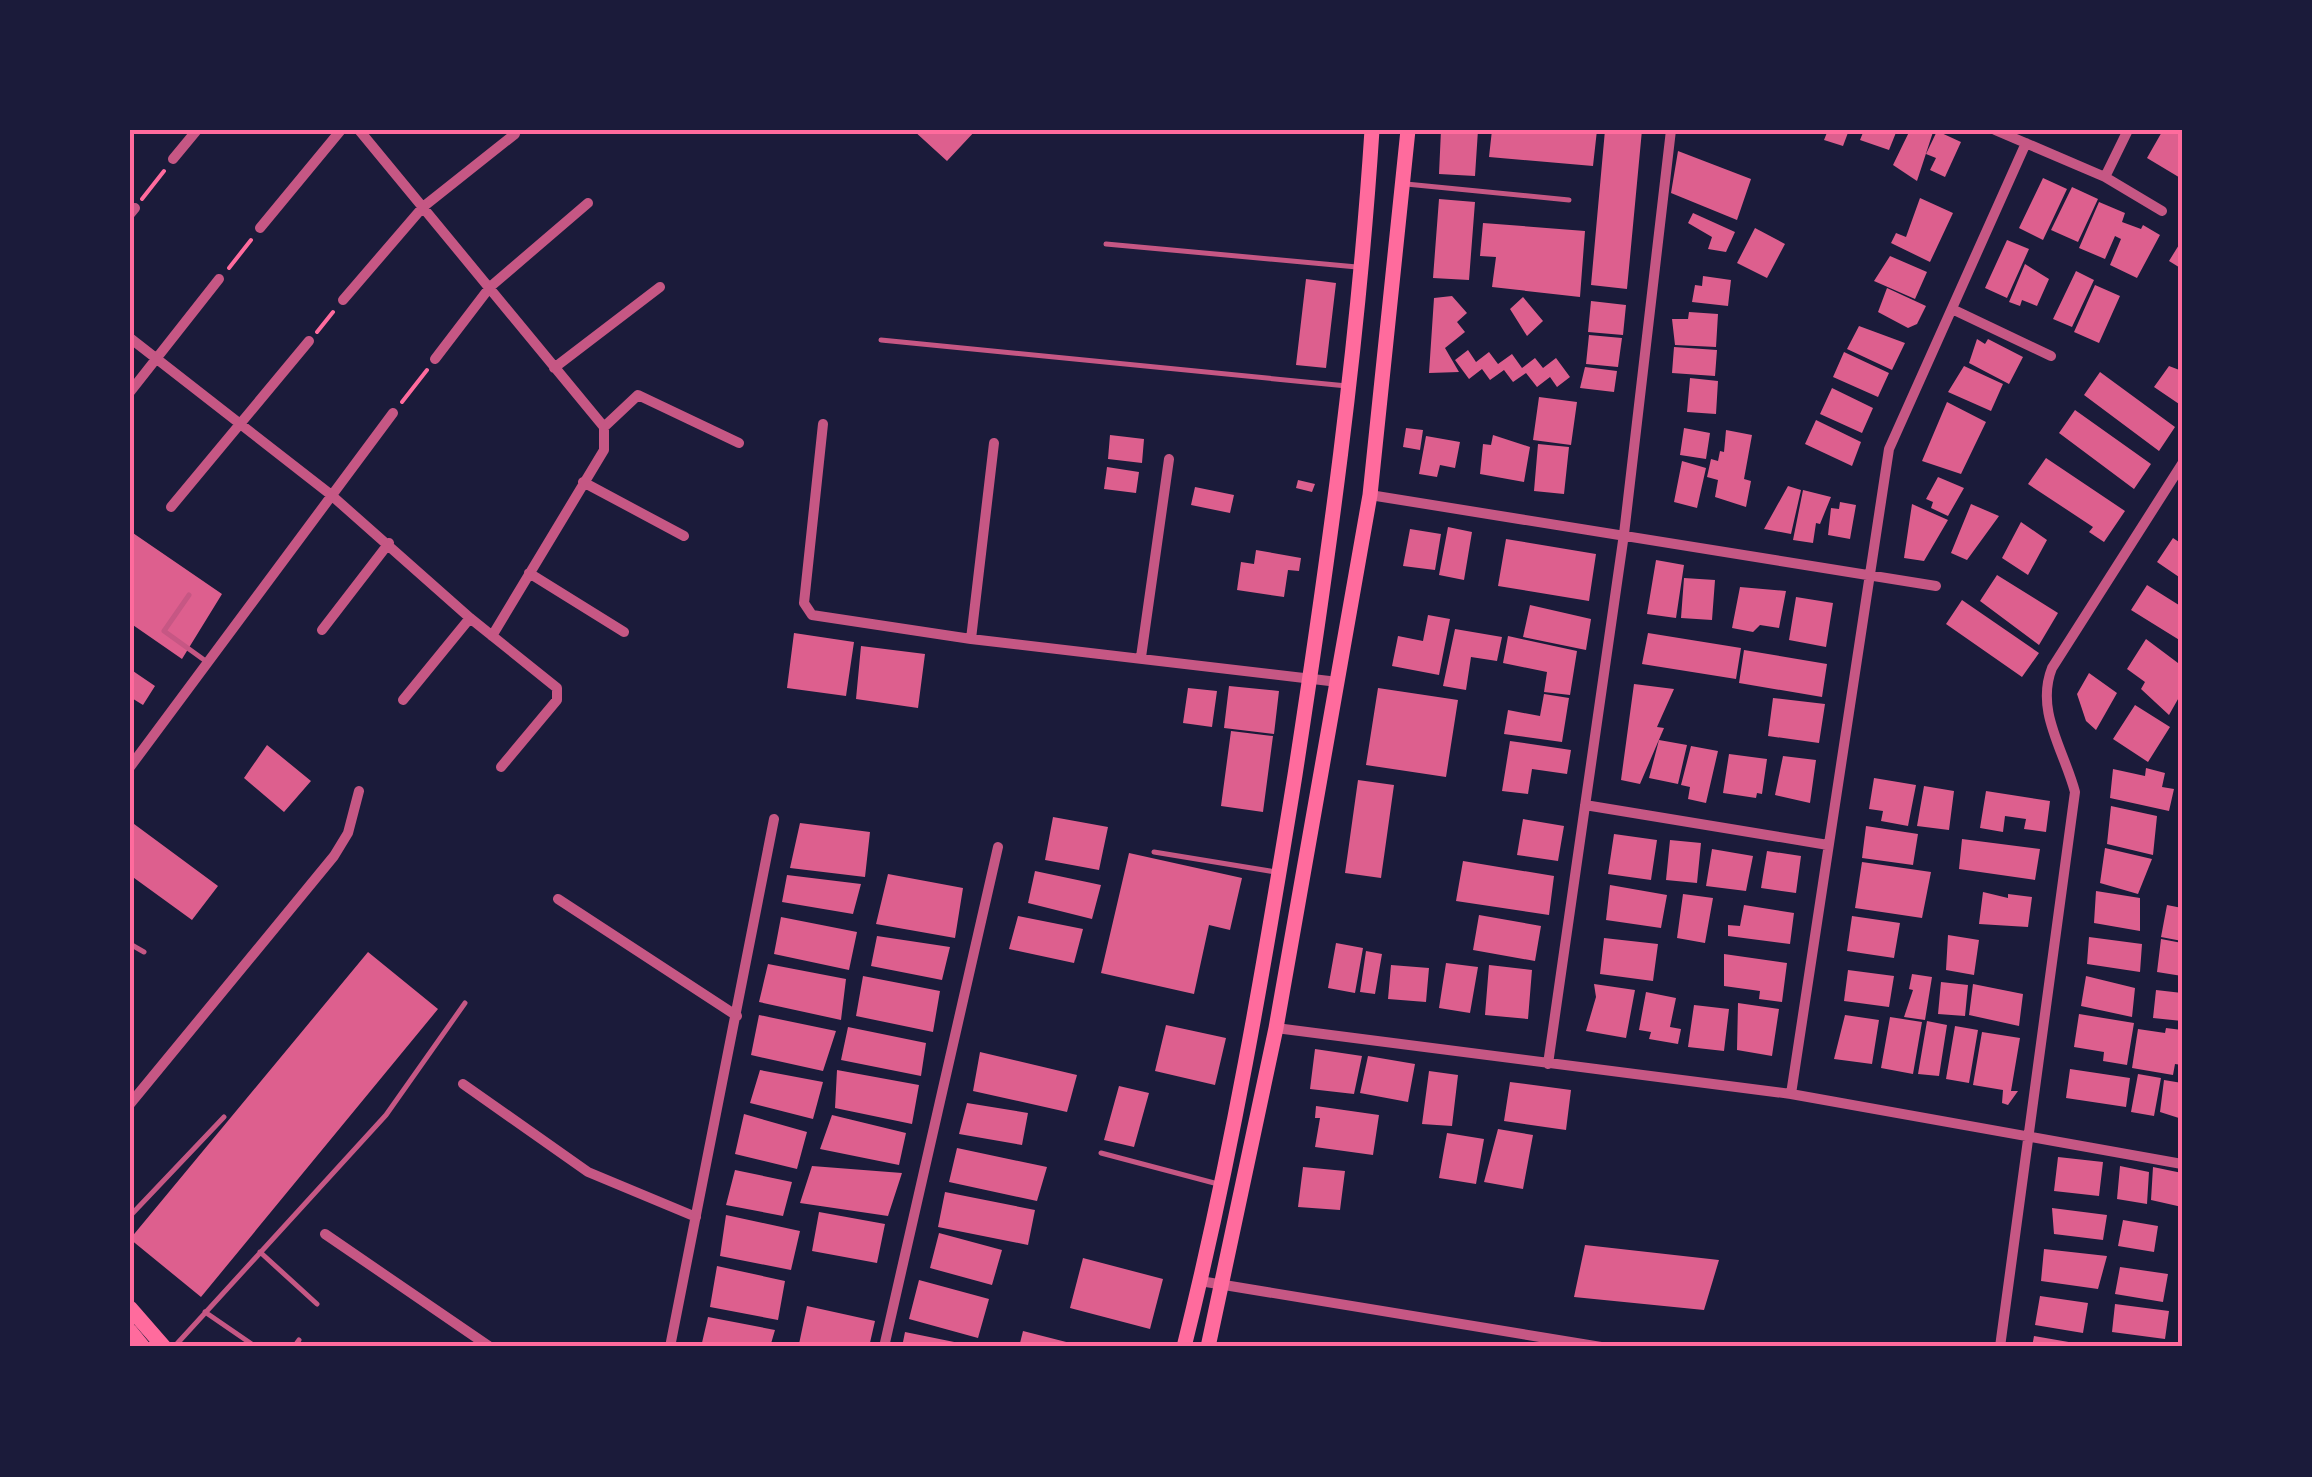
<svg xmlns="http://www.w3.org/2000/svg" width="2312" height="1477" font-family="Arial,sans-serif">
<rect width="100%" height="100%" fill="#1b1b3a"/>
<path fill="#dd5f8e" d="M913 130H976L947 161Z
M1441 130H1478L1475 176 1439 174Z
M1492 130H1597L1593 166 1489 157Z
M1605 130H1642L1627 289 1591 285Z
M1828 130H1849L1843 146 1824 140Z
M1864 130H1897L1889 150 1860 140Z
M1910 130 1933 132 1917 181 1893 165Z
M2163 130H2182V179L2147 158Z
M1937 131 1961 142 1945 177 1930 170 1936 158 1926 154Z
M1678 151 1751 179 1737 220 1671 193Z
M2043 178 2067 189 2043 240 2019 228Z
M2072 187 2098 199 2078 242 2051 230Z
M1920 198 1953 213 1930 262 1891 243 1896 233 1906 237Z
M1439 199 1475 202 1469 280 1433 278Z
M2099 202 2125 213 2122 222 2141 229 2143 225 2160 235 2137 278 2110 265 2121 239 2115 236 2105 259 2079 248Z
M1693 213 1735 232 1726 252 1708 249 1712 237 1688 223Z
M1483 223 1585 231 1580 297 1492 287 1496 257 1480 256Z
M1755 228 1785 244 1767 278 1737 263Z
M2007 240 2029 249 2007 298 1985 288Z
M2182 240V269L2169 261Z
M1890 256 1927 272 1915 299 1874 281Z
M2025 264 2049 279 2037 306 2022 300 2020 306 2009 302Z
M2076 271 2094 280 2072 327 2053 319Z
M1703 276 1731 280 1728 306 1692 302 1695 285 1702 286Z
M1306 279 1336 283 1326 368 1296 365Z
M2095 285 2120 296 2099 343 2074 332Z
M1887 288 1926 306 1917 324 1908 328 1878 312Z
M1452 296 1467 313 1457 322 1465 332 1445 348 1459 372 1429 373 1434 298Z
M1523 297 1543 321 1527 336 1510 309Z
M1591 301 1626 305 1623 335 1588 332Z
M1689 312 1718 314 1716 347 1675 345 1672 319H1688Z
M1859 326 1905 343 1892 370 1847 349Z
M1589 335 1622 338 1618 367 1586 364Z
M1977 339 1985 344 1988 339 2023 357 2009 384 1969 363Z
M1674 347 1717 350 1715 376 1672 373Z
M1468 350 1476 362 1489 352 1498 364 1512 354 1522 368 1535 358 1543 368 1556 358 1570 377 1557 387 1550 377 1537 387 1526 373 1513 382 1504 370 1490 380 1482 369 1469 379 1455 360Z
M1844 352 1889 373 1878 397 1833 377Z
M1964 366 2003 384 1991 411 1948 392Z
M2169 366 2182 371V406L2154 387Z
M1585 367 1617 371 1614 392 1580 388Z
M2100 372 2175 427 2159 451 2084 395Z
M1690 378 1718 381 1716 414 1687 412Z
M1832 388 1873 408 1862 433 1820 414Z
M1539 397 1577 402 1571 445 1533 440Z
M1947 402 1986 422 1961 474 1922 461Z
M2075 410 2151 464 2134 489 2059 433Z
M1816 420 1861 442 1852 466 1805 444Z
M1406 428 1423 430 1420 450 1403 447Z
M1684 428 1710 433 1706 459 1680 455Z
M1726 430 1752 435 1744 479 1751 481 1746 507 1715 497 1718 480 1707 477 1711 459 1718 461 1720 451 1724 452Z
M1110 435 1144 439 1142 463 1108 459Z
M1493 435 1530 447 1524 482 1480 474 1483 444 1491 445Z
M1426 436 1460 442 1455 468 1440 465 1437 477 1419 474Z
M1538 444 1569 447 1564 494 1534 491Z
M2046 458 2125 511 2104 542 2089 532 2093 527 2028 484Z
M1682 461 1706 468 1697 508 1674 502Z
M1107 467 1139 472 1136 493 1104 489Z
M1938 477 1964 488 1948 516 1931 508 1933 502 1926 499Z
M1298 480 1315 484 1312 492 1296 488Z
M1788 486 1801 490 1791 534 1764 529Z
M1195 487 1234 495 1230 513 1191 505Z
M1803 490 1831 497 1820 524 1816 523 1813 543 1793 540Z
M1840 502 1856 505 1850 539 1828 535 1831 508 1839 509Z
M1912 504 1948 520 1924 561 1904 558Z
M1971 504 1999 516 1967 560 1951 553Z
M2021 522 2047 540 2028 575 2002 558Z
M1448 527 1472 532 1464 580 1439 575Z
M1410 529 1441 534 1435 570 1403 566Z
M130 531 222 594 182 659 130 623Z
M2173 538 2182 544 2179 577 2157 562Z
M1506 539 1596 554 1589 601 1498 586Z
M1256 550 1301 558 1299 571 1288 570 1284 597 1237 590 1241 562 1254 564Z
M1656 560 1684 565 1676 618 1647 614Z
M1997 575 2058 613 2039 645 1980 601Z
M1684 578 1715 580 1712 620 1681 618Z
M2147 585 2182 607 2181 641 2131 610Z
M1740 587 1786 591 1779 628 1760 625 1753 632 1732 628Z
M1796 597 1833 603 1826 647 1789 640Z
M1962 600 2039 653 2022 677 1946 624Z
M1530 605 1591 619 1586 650 1523 637Z
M1428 615 1450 619 1439 675 1392 666 1398 636 1423 641Z
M1455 629 1502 637 1497 661 1471 657 1466 690 1443 686Z
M794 633 854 642 846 696 787 688Z
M1648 633 1741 648 1736 679 1642 664Z
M1508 636 1577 651 1570 695 1544 692 1547 672 1503 663Z
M2146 639 2182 666V692L2169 715 2141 689 2145 682 2127 669Z
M861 646 925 654 918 708 856 699Z
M1744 650 1827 664 1822 697 1739 683Z
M130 669 155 686 143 705 130 697Z
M2089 673 2117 693 2096 730 2086 721 2077 694Z
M1634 684 1674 689 1657 727 1664 728 1640 784 1621 780Z
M1229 686 1279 691 1274 734 1224 728Z
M1188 688 1217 691 1212 727 1183 723Z
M1378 688 1458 700 1446 777 1366 765Z
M1544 694 1569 698 1562 742 1504 734 1508 710 1540 716Z
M1773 698 1825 704 1819 743 1768 736Z
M2135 705 2170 727 2148 762 2113 739Z
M1231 731 1273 736 1263 812 1221 806Z
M1659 740 1687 745 1678 784 1649 778Z
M1510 741 1571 750 1567 774 1532 769 1528 794 1502 791Z
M267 745 311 781 284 812 244 778Z
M1691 746 1718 751 1706 803 1688 799 1690 787 1681 785Z
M1729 754 1767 759 1762 794 1757 793 1756 798 1723 793Z
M1783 756 1816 760 1810 803 1775 795Z
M2146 768 2165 773 2162 787 2174 789 2169 811 2110 798 2113 769 2145 776Z
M1874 778 1916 785 1908 826 1881 821 1883 811 1869 809Z
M1358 780 1394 785 1381 878 1345 873Z
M1924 786 1954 791 1949 830 1917 826Z
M1986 791 2050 801 2046 832 2024 829 2026 819 2005 816 2003 832 1980 828Z
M2111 806 2157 816 2153 855 2107 844Z
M1053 817 1108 827 1099 870 1045 860Z
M1523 819 1564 826 1558 861 1517 855Z
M130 821 218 886 192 920 130 875Z
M800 823 870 832 865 877 790 868Z
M1866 826 1918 834 1913 865 1862 858Z
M1614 834 1657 840 1651 880 1608 874Z
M1962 839 2040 849 2035 880 1959 869Z
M1670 840 1701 843 1697 883 1666 880Z
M2105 848 2152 859 2138 894 2100 883Z
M1712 849 1753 856 1746 891 1706 886Z
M1767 851 1801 856 1796 893 1761 888Z
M1129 853 1242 878 1230 930 1209 925 1194 994 1101 973Z
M1463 861 1554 876 1549 915 1456 901Z
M1862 862 1931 872 1922 918 1855 908Z
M1035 871 1101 885 1092 919 1028 903Z
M888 874 963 888 955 938 876 924Z
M787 875 861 884 853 914 782 902Z
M1610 885 1667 895 1661 928 1606 920Z
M2096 891 2140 898V931L2094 923Z
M1983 892 2008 898V894L2032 897 2028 927 1979 924Z
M1683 894 1713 898 1705 943 1677 938Z
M1744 905 1794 913 1790 944 1728 936V925L1740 926Z
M2167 905 2182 908V941L2161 937Z
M1479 915 1541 926 1535 961 1473 950Z
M1018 916 1083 929 1074 963 1009 949Z
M1852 916 1900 923 1894 958 1847 951Z
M781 917 857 932 849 970 774 954Z
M1948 935 1979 940 1974 975 1946 970Z
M877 936 950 947 942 980 871 966Z
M2089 937 2142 944 2140 972 2087 964Z
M1604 938 1658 944 1653 981 1600 974Z
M2161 939 2182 943V976L2157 972Z
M1336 943 1363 948 1355 993 1328 988Z
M1366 951 1382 954 1375 994 1360 992Z
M368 952 438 1009 201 1297 130 1239Z
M1724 954 1787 963 1782 1002 1759 999 1760 991 1724 986Z
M1446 963 1478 967 1470 1013 1439 1008Z
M768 964 846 979 841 1020 759 1002Z
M1391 965 1429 968 1426 1002 1388 999Z
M1489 965 1532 970 1528 1019 1485 1015Z
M1848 970 1894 976 1889 1007 1844 1001Z
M1912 974 1932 977 1925 1020 1904 1017 1913 990 1909 989Z
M863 976 940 991 933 1032 856 1016Z
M2086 976 2135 988 2132 1017 2081 1006Z
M1941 982 1968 985 1965 1016 1938 1014Z
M1594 984 1635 990 1626 1038 1586 1031 1596 997Z
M1973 984 2023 994 2019 1026 1969 1015Z
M2156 990 2182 993V1021L2153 1018Z
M1646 992 1676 998 1670 1027 1681 1029 1678 1044 1649 1039 1651 1032 1639 1030Z
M1738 1003 1779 1009 1772 1056 1737 1050Z
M1694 1005 1729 1009 1724 1051 1688 1047Z
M2079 1014 2134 1023 2127 1065 2103 1061 2104 1052 2074 1047Z
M759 1015 836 1031 823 1071 751 1055Z
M1845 1015 1879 1020 1872 1064 1834 1059Z
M1890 1017 1922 1022 1913 1074 1881 1068Z
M1927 1021 1947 1025 1939 1076 1918 1074Z
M1166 1025 1226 1038 1215 1085 1155 1071Z
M1955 1026 1978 1030 1969 1083 1946 1079Z
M848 1027 926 1043 921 1076 841 1060Z
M2166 1028 2182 1030V1065L2175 1064 2173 1075 2132 1068 2138 1029 2165 1033Z
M1982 1032 2020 1038 2011 1091H2018L2008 1105 2002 1103 2003 1090 1973 1085Z
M1315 1049 1362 1056 1354 1094 1310 1089Z
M980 1052 1077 1075 1067 1112 973 1091Z
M1368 1056 1415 1064 1408 1102 1360 1093Z
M2070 1069 2130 1078 2126 1107 2066 1098Z
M760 1070 823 1082 813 1119 750 1103Z
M837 1070 919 1085 912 1124 835 1108Z
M1429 1071 1458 1075 1452 1126 1422 1124Z
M2138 1074 2161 1078 2154 1116 2131 1112Z
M2164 1080 2182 1083V1119L2160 1112Z
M1510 1082 1571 1090 1566 1130 1504 1121Z
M1119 1086 1149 1093 1134 1147 1104 1140Z
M967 1103 1028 1113 1022 1145 959 1134Z
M1316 1106 1379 1115 1373 1155 1315 1147 1320 1118H1315Z
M744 1114 807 1132 797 1169 735 1154Z
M832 1115 906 1133 899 1165 820 1149Z
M1498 1129 1533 1135 1523 1189 1484 1182Z
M1447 1133 1484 1139 1476 1184 1439 1178Z
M957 1148 1047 1167 1037 1201 949 1182Z
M2058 1157 2103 1162 2099 1196 2054 1191Z
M812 1166 902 1173 888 1216 800 1203Z
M2120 1166 2149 1172 2147 1204 2117 1199Z
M1303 1167 1345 1171 1340 1210 1298 1207Z
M2153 1167 2182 1173V1207L2151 1200Z
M735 1170 792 1182 783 1216 726 1205Z
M945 1192 1035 1210 1028 1245 938 1227Z
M2052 1208 2107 1215 2103 1240 2054 1234Z
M819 1212 885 1224 877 1263 812 1251Z
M726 1215 800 1231 791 1270 720 1256Z
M2123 1220 2158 1226 2154 1252 2118 1246Z
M939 1233 1002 1250 992 1285 930 1268Z
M1585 1245 1719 1260 1704 1310 1574 1297Z
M2044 1249 2107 1256 2098 1289 2041 1281Z
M1083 1258 1163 1279 1150 1329 1070 1308Z
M717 1266 785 1281 778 1320 710 1307Z
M2120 1267 2168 1274 2163 1302 2115 1294Z
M919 1280 989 1299 978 1338 909 1319Z
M2040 1296 2088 1303 2083 1333 2035 1325Z
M2115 1304 2169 1311 2165 1339 2112 1332Z
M807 1306 875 1321 869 1347 799 1344Z
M708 1317 775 1330 770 1347H701Z
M1023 1331 1082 1346V1347H1019Z
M905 1332 969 1345V1347H902Z
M2034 1336 2086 1345V1347H2032Z"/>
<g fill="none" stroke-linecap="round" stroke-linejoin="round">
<path stroke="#ff6b9d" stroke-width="4" d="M142 199 164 171
M229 268 251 240
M317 332 333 312
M402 402 427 370"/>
<path stroke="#c65784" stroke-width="5" d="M1406 184 1569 200
M1106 244 1357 267
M881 340 1347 386
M189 595 164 631 207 662
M1154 852 1276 872
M130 944 144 952
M1101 1153 1218 1184
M130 1216 224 1117
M260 1252 317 1304
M205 1312 256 1347
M174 1347 386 1115 465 1003
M294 1347 299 1340"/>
<path stroke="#c65784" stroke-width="10" d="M359 130 604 427V450L492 636
M1995 130 2105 177 2162 211
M173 159 197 130
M2105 177 2128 130
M130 214 135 208
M260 228 341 130
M343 300 423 207 515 134
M1952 309 2051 356
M130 338 330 494 470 618 557 688V700L501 767
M435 359 490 287 588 203
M554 368 660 287
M130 392 219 279
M823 424 804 603 812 615 971 639 1338 682
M604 427 638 395 739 443
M583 482 684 536
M1370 495 1936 586
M171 507 309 341
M529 573 624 632
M322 630 389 543
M971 639 994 443
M1141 657 1169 459
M403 700 470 618
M130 767 393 413
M1585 805 1828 845
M558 899 737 1016
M1276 1028 1791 1094 2182 1164
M1548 1064 1624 534 1671 130
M463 1084 588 1172 696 1217
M1791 1094 1889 449 2026 143
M130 1104 334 856 348 833 359 791
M325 1234 490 1347
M1200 1281 1601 1347
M670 1347 774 819
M884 1347 998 847
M2000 1347 2075 792C2064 750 2035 711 2052 668L2182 464"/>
<path stroke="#ff6b9d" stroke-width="15" d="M130 1308 164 1347
M1184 1347C1231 1159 1264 967 1295 775 1328 561 1358 347 1372 130
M1208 1347 1276 1028 1370 495 1408 130"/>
<path stroke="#ff6b9d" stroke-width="15" d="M130 1331 143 1347"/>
</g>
<rect width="2312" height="1477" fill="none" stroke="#1b1b3a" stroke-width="265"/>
<rect x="132" y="132" width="2048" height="1212" fill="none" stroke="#ff6b9d" stroke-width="4"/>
</svg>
